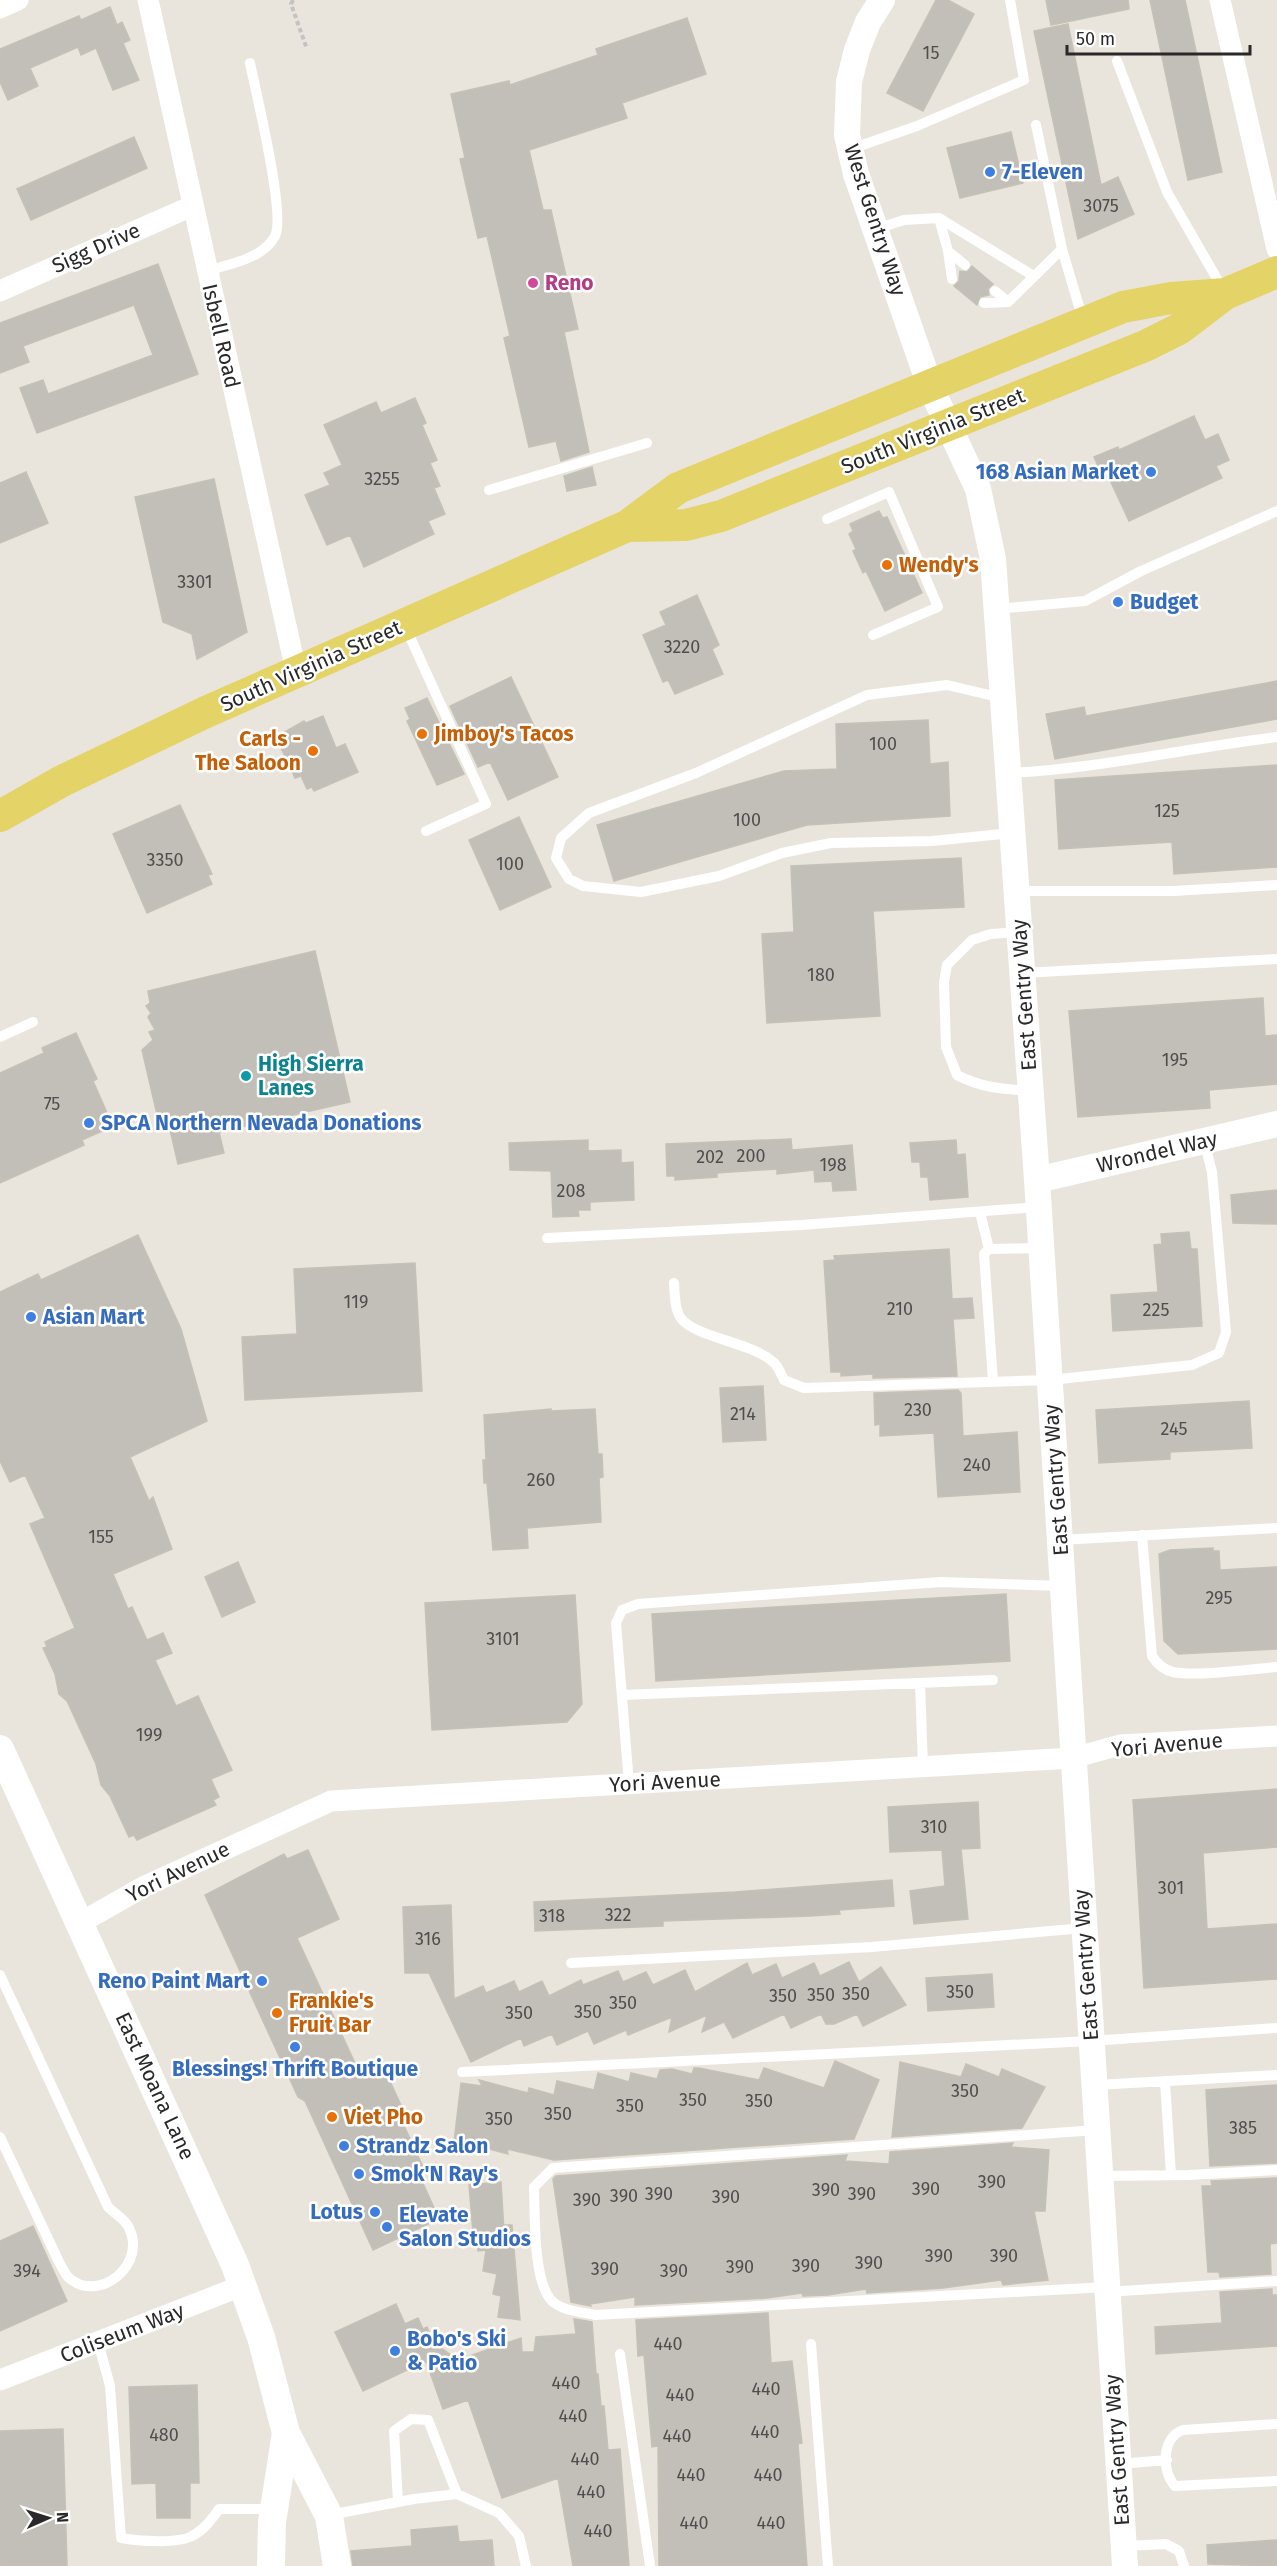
<svg xmlns="http://www.w3.org/2000/svg" width="1277" height="2566" font-family="'Fira Sans',sans-serif">
<rect width="100%" height="100%" fill="#eae5dc"/>
<path fill="#c2bfb8" stroke="#c5c1b6" stroke-width="1.5" d="M936 0H948L974 14 923 111 887 93Z
M1046 0H1128L1129 9 1051 25Z
M1150 0H1185L1222 172 1188 180Z
M110 7 117 25 122 22 130 40 123 43 139 80 113 90 96 48 81 55 78 47 30 68 38 86 8 100 0 82V49L79 16 81 20Z
M687 18 706 74 622 103 627 118 529 150 543 210H551L578 329 564 332 589 452 561 461 556 441 529 447 504 338 510 336 487 236 478 238 460 159 465 158 451 94 509 81 510 85 598 55 596 49Z
M1068 24 1101 185 1118 177 1134 214 1078 239 1034 31Z
M1011 132 1023 183 960 198 947 148Z
M134 137 147 168 31 220 17 189Z
M158 264 198 374 37 433 20 388 43 380 48 394 153 355 134 305 23 346 29 362 0 373V323Z
M972 266 993 284 988 289 989 295 980 297 977 305 954 286 959 281 960 271 967 272Z
M415 398 426 423 422 425 437 460 430 463 440 486 434 488 445 514 428 521 434 534 364 567 350 535 327 545 305 495 330 485 324 473 342 465 324 425 376 402 381 413Z
M1194 416 1205 440 1218 434 1229 460 1216 466 1222 478 1129 521 1109 478 1104 479 1094 457 1118 447 1119 450Z
M592 467 596 485 567 491 564 476Z
M26 472 48 523 0 543V483Z
M214 479 247 632 197 659 192 634 163 622 135 497Z
M879 511 883 518 887 517 922 593 885 611 866 571 863 573 853 551 856 549 849 534 853 531 850 524Z
M697 595 719 645 712 649 723 674 675 694 668 680 663 682 643 635 666 625 660 612Z
M511 677 558 777 508 800 490 762 478 767 450 706Z
M1277 681V719L1055 759 1046 714 1084 707 1086 716Z
M427 698 464 774 437 785 407 721 410 719 405 708Z
M323 716 336 748 345 744 358 772 314 791 312 787 307 789 301 776 295 778 276 737 304 721 306 723Z
M928 720 930 764 948 762 950 816 807 825 614 881 597 825 784 771 837 769 836 724Z
M1277 765V867L1174 874 1172 842 1059 849 1055 780Z
M180 805 212 874 208 875 212 884 147 913 113 834Z
M519 817 551 887 500 910 469 840Z
M961 858 964 907 873 911 880 1016 767 1023 762 934 794 932 791 866Z
M315 951 350 1102 219 1132 224 1153 178 1164 168 1121 159 1123 142 1050 153 1040 149 1032 155 1030 148 1017 151 1013 146 1006 150 1003 148 991Z
M1263 998 1265 1036 1277 1035V1084L1209 1090 1210 1108 1078 1117 1069 1011Z
M76 1033 97 1079 93 1081 113 1126 82 1140 84 1145 0 1183V1073L44 1053 42 1048Z
M791 1139 792 1150 852 1145 856 1190 833 1191 832 1181 815 1182 814 1170 777 1174V1169L717 1173V1177L675 1180V1176H667L666 1144Z
M588 1140V1151L621 1150V1163L633 1162 634 1200 590 1202V1210H578L579 1216 553 1217 551 1171 510 1170 509 1143Z
M956 1140 957 1155 965 1154 968 1197 930 1200 928 1177H921L920 1162H912L910 1143Z
M1277 1190V1224L1233 1223 1231 1195Z
M1189 1232 1191 1249H1197L1202 1326 1113 1331 1111 1295 1158 1292 1154 1245 1162 1244 1161 1234Z
M138 1235 181 1329 207 1421 130 1457 149 1501 153 1497 172 1549 113 1574 128 1609 132 1607 147 1640 163 1633 172 1653 155 1660 176 1706 198 1696 232 1770 211 1779 219 1797 213 1800 216 1805 137 1840 134 1835 129 1837 110 1796 101 1785 96 1764 67 1701 59 1694 55 1674 43 1648 47 1647 45 1642 75 1628 30 1524 45 1518 25 1475 10 1482 0 1461V1292L38 1274 41 1280Z
M949 1249 952 1299 972 1298 974 1318 953 1319 957 1376 873 1378V1374L841 1376V1372H831L824 1261 835 1260 834 1256Z
M415 1263 422 1391 245 1400 242 1337 297 1334 294 1269Z
M763 1386 766 1440 723 1442 720 1388Z
M958 1390 961 1393 963 1436 1017 1432 1020 1492 938 1497 934 1433 880 1436V1424L875 1425 874 1393Z
M1249 1401 1252 1448 1170 1452V1459L1099 1463 1096 1410Z
M551 1409V1411L595 1409 598 1454H602L603 1477 599 1478 601 1522 527 1528 528 1548 493 1550 487 1483H484L483 1460H486L484 1415Z
M1213 1548V1551H1219L1220 1570 1277 1567V1649L1178 1654 1164 1641 1159 1554 1170 1550Z
M238 1562 255 1602 222 1617 205 1577Z
M1006 1594 1010 1661 656 1681 652 1614Z
M575 1595 582 1704 567 1722 432 1730 425 1603Z
M1277 1789V1847L1203 1853 1207 1929 1277 1924V1979L1144 1988 1133 1800Z
M978 1802 980 1848 961 1849 968 1919 914 1924 910 1891 945 1886 942 1850 890 1852 888 1807Z
M308 1850 339 1919 297 1938 361 2076 383 2066 405 2114 400 2117 423 2167 417 2170 439 2219 373 2250 305 2101 298 2097 205 1895 284 1854 287 1859Z
M892 1880 894 1906 839 1910 840 1914 811 1916 663 1921V1926L535 1931 534 1902 735 1892Z
M451 1905 454 1999 483 1986 486 1993 514 1981 519 1992 542 1981 549 1996 581 1980 583 1985 618 1971 623 1982 646 1972 653 1985 685 1970 695 1992 747 1963 752 1975 776 1964 782 1978 814 1963 820 1976 849 1962 859 1982 881 1967 906 2005 863 2026 857 2014 834 2024H826L821 2014 791 2028 784 2014 733 2038 724 2022 702 2032 707 2015 669 2032 672 2017 628 2035 626 2030 594 2044 588 2031 557 2045 552 2034 524 2046 521 2038 471 2062 429 1973H405L403 1907Z
M992 1974 994 2007 928 2011 926 1978Z
M835 2061 879 2080 854 2139 554 2160 507 2149 508 2154 485 2148V2145L454 2142 461 2083 482 2086 479 2080 528 2093 529 2088 554 2095 557 2081 594 2090 598 2073 629 2082 631 2073 657 2079 660 2070 672 2069 692 2074 694 2068H699L759 2080 764 2068 824 2088Z
M900 2062 961 2077 966 2064 999 2077 1002 2069 1045 2087 1022 2128 892 2137Z
M1277 2085V2163L1210 2166 1206 2090Z
M1013 2143 1011 2147 1049 2150 1045 2211H1034L1048 2280 1003 2285 1001 2280 943 2288 867 2293 866 2289 828 2295 803 2296 802 2293 767 2298 635 2305V2297L590 2304 591 2306 571 2302 553 2179 556 2176 847 2155 845 2161 889 2164 890 2152Z
M1277 2178V2243L1270 2244 1271 2274 1220 2277 1219 2272H1208L1202 2186H1212L1211 2181Z
M501 2182 504 2232 505 2225H512L520 2320 498 2317 501 2296 493 2294 497 2274 483 2271 486 2250 478 2251 477 2231 473 2232 469 2185Z
M33 2226 67 2301 0 2331V2241Z
M1272 2289V2295H1277V2346L1156 2354 1155 2327 1222 2323 1220 2292Z
M396 2304 405 2324 418 2318 423 2329 427 2327 433 2342 458 2360 521 2338 522 2352H534L536 2337 576 2334 574 2319 592 2322 596 2374H598L601 2406H604L608 2450 620 2449 629 2566H573L558 2478 502 2498 468 2400 443 2409 426 2361 363 2391 335 2332Z
M768 2313 771 2363 792 2361 802 2443 798 2444 807 2566H659L658 2446 652 2447 644 2355 638 2356 636 2320Z
M197 2385 199 2483H190V2518H157L156 2483 132 2484 129 2387Z
M63 2429 67 2566H0V2431Z
M457 2526 459 2542 492 2540 494 2566H353L351 2551 412 2546 411 2530Z
M1277 2540V2566L1208 2564 1207 2545Z"/>
<g fill="none" stroke-linecap="round" stroke-linejoin="round">
<path stroke="#c3c3c3" stroke-width="4" stroke-dasharray="4.5 3" stroke-linecap="butt" d="M293 0 291 4 307 49"/>
<path stroke="#fff" stroke-width="10" d="M1117 61 1167 192 1224 291
M1036 125 1062 249 1083 320
M851 149 917 126 1024 80 1010 0
M939 218 948 251
M876 229 904 220 939 218 1032 275
M207 271C229 264 263 259 275 236 286 215 256 93 250 63
M952 279 948 251 965 265
M1008 302 1062 249
M984 303 1008 302 995 291
M489 490 647 443
M827 519 889 492 938 607 873 635
M996 609 1085 601 1141 571 1277 511
M405 626 486 804 426 831
M1002 698 947 685 867 695 696 773 589 813 561 838 556 858 569 879 583 886 641 892 719 876 782 853 831 843 932 841 1012 833
M1008 773C1098 769 1187 748 1277 737
M1017 891H1174L1277 885
M1019 932 991 934 972 940 947 965 944 982 946 1047 957 1075C981 1088 1004 1089 1031 1091
M1023 973 1277 959
M0 1037 33 1022
M980 1212 989 1249
M547 1238 801 1225 1038 1207
M674 1283C675 1293 674 1305 679 1315 689 1337 749 1341 772 1361 778 1365 781 1374 784 1380L804 1388 1050 1380 1192 1365 1219 1353 1226 1332 1212 1172 1204 1141
M993 1381 984 1254 989 1249 1040 1248
M1142 1535 1152 1656C1157 1664 1164 1670 1173 1672 1195 1677 1252 1669 1277 1667
M1060 1540 1277 1528
M920 1683 923 1767
M622 1695 993 1680
M629 1784 616 1623 622 1610 638 1604 941 1582 1062 1586
M571 1963 872 1947 1084 1928
M0 1975 108 2207C114 2213 124 2219 128 2226 149 2264 99 2304 69 2278 65 2274 62 2267 59 2262L0 2137
M462 2072 1091 2041 1277 2028
M1165 2081 1171 2175
M1095 2085 1277 2075
M1097 2130 553 2168 534 2187C535 2214 533 2280 551 2300 561 2311 582 2312 595 2315L1107 2287
M1100 2176 1189 2175 1277 2170
M1107 2292 1277 2281
M98 2342 110 2386 121 2538C137 2541 178 2544 192 2536 204 2530 212 2519 219 2509H273
M811 2344 828 2566
M620 2354 650 2566
M1277 2424 1183 2430C1162 2437 1161 2471 1175 2486L1277 2481
M1119 2464 1167 2460
M398 2502 394 2431 411 2419 428 2420 457 2494
M329 2515 414 2499 457 2494 499 2513 519 2536 526 2566
M1125 2546 1166 2544 1179 2551 1184 2566"/>
<path stroke="#fff" stroke-width="21" d="M148 0 296 671
M1220 0 1277 249
M0 8 18 0
M0 291 192 206
M80 1923 145 1886 331 1801 1073 1758 1120 1745 1277 1736
M0 2380 244 2285"/>
<path stroke="#fff" stroke-width="26" d="M882 0 868 22 857 50 849 82 847 135 856 174 930 386 978 489 993 559 1037 1180 1125 2566
M1037 1180 1277 1124"/>
<path stroke="#fff" stroke-width="28" d="M0 1749 235 2265 261 2337 286 2433 329 2516 337 2566
M271 2566 272 2522 286 2433"/>
<path stroke="#e4d367" stroke-width="32" d="M627 526 686 525 721 516 1145 346 1179 329 1225 294 1277 272
M0 816 62 781 206 712 627 526 678 488 1123 307 1171 298 1225 294"/>
</g>
<g fill="#3f7fe0" stroke="#fff" stroke-width="2">
<circle cx="990" cy="172" r="6"/>
<circle cx="1151" cy="472" r="6"/>
<circle cx="1118" cy="602" r="6"/>
<circle cx="89" cy="1123" r="6"/>
<circle cx="31" cy="1317" r="6"/>
<circle cx="262" cy="1981" r="6"/>
<circle cx="295" cy="2047" r="6"/>
<circle cx="344" cy="2146" r="6"/>
<circle cx="359" cy="2174" r="6"/>
<circle cx="375" cy="2212" r="6"/>
<circle cx="387" cy="2227" r="6"/>
<circle cx="395" cy="2351" r="6"/>
</g>
<circle fill="#d1479c" stroke="#fff" stroke-width="2" cx="533" cy="283" r="6"/>
<g fill="#e8710a" stroke="#fff" stroke-width="2">
<circle cx="887" cy="565" r="6"/>
<circle cx="422" cy="734" r="6"/>
<circle cx="313" cy="751" r="6"/>
<circle cx="277" cy="2013" r="6"/>
<circle cx="332" cy="2117" r="6"/>
</g>
<circle fill="#0f9aa8" stroke="#fff" stroke-width="2" cx="246" cy="1076" r="6"/>
<g text-anchor="middle" dominant-baseline="central" stroke-width="5" stroke-linejoin="round" paint-order="stroke">
<g font-size="18" fill="#4f4e4d">
<text x="931" y="53">15</text>
<text x="1101" y="206">3075</text>
<text x="382" y="479">3255</text>
<text x="195" y="582">3301</text>
<text x="682" y="647">3220</text>
<text x="883" y="744">100</text>
<text x="1167" y="811">125</text>
<text x="747" y="820">100</text>
<text x="165" y="860">3350</text>
<text x="510" y="864">100</text>
<text x="821" y="975">180</text>
<text x="1175" y="1060">195</text>
<text x="52" y="1104">75</text>
<text x="751" y="1156">200</text>
<text x="710" y="1157">202</text>
<text x="833" y="1165">198</text>
<text x="571" y="1191">208</text>
<text x="356" y="1302">119</text>
<text x="900" y="1309">210</text>
<text x="1156" y="1310">225</text>
<text x="918" y="1410">230</text>
<text x="743" y="1414">214</text>
<text x="1174" y="1429">245</text>
<text x="977" y="1465">240</text>
<text x="541" y="1480">260</text>
<text x="101" y="1537">155</text>
<text x="1219" y="1598">295</text>
<text x="503" y="1639">3101</text>
<text x="149" y="1735">199</text>
<text x="934" y="1827">310</text>
<text x="1171" y="1888">301</text>
<text x="618" y="1915">322</text>
<text x="552" y="1916">318</text>
<text x="428" y="1939">316</text>
<text x="960" y="1992">350</text>
<text x="856" y="1994">350</text>
<text x="821" y="1995">350</text>
<text x="783" y="1996">350</text>
<text x="623" y="2003">350</text>
<text x="588" y="2012">350</text>
<text x="519" y="2013">350</text>
<text x="965" y="2091">350</text>
<text x="693" y="2100">350</text>
<text x="759" y="2101">350</text>
<text x="630" y="2106">350</text>
<text x="558" y="2114">350</text>
<text x="499" y="2119">350</text>
<text x="1243" y="2128">385</text>
<text x="992" y="2182">390</text>
<text x="926" y="2189">390</text>
<text x="826" y="2190">390</text>
<text x="659" y="2194">390</text>
<text x="862" y="2194">390</text>
<text x="624" y="2196">390</text>
<text x="726" y="2197">390</text>
<text x="587" y="2200">390</text>
<text x="939" y="2256">390</text>
<text x="1004" y="2256">390</text>
<text x="869" y="2263">390</text>
<text x="806" y="2266">390</text>
<text x="740" y="2267">390</text>
<text x="605" y="2269">390</text>
<text x="27" y="2271">394</text>
<text x="674" y="2271">390</text>
<text x="668" y="2344">440</text>
<text x="566" y="2383">440</text>
<text x="766" y="2389">440</text>
<text x="680" y="2395">440</text>
<text x="573" y="2416">440</text>
<text x="765" y="2432">440</text>
<text x="164" y="2435">480</text>
<text x="677" y="2436">440</text>
<text x="585" y="2459">440</text>
<text x="691" y="2475">440</text>
<text x="768" y="2475">440</text>
<text x="591" y="2492">440</text>
<text x="694" y="2523">440</text>
<text x="771" y="2523">440</text>
<text x="598" y="2531">440</text>
</g>
<g font-size="21" font-weight="bold" fill="#366cbe" stroke="#fff" text-anchor="start">
<text x="1002" y="172">7-Eleven</text>
<text x="1139" y="472" text-anchor="end">168 Asian Market</text>
<text x="1130" y="602">Budget</text>
<text x="101" y="1123">SPCA Northern Nevada Donations</text>
<text x="43" y="1317">Asian Mart</text>
<text x="250" y="1981" text-anchor="end">Reno Paint Mart</text>
<text x="295" y="2069" text-anchor="middle">Blessings! Thrift Boutique</text>
<text x="356" y="2146">Strandz Salon</text>
<text x="371" y="2174">Smok'N Ray's</text>
<text x="363" y="2212" text-anchor="end">Lotus</text>
<text x="399" y="2215">Elevate<tspan x="399" dy="24">Salon Studios</tspan></text>
<text x="407" y="2339">Bobo's Ski<tspan x="407" dy="24">&amp; Patio</tspan></text>
</g>
<g font-size="21" fill="#292929" stroke="#fff">
<text transform="translate(875 220) rotate(72)">West Gentry Way</text>
<text transform="translate(96 248) rotate(-24)">Sigg Drive</text>
<text transform="translate(221 336) rotate(77)">Isbell Road</text>
<text transform="translate(933 431) rotate(-22)">South Virginia Street</text>
<text transform="translate(311 666) rotate(-24)">South Virginia Street</text>
<text transform="translate(1024 995) rotate(-94)">East Gentry Way</text>
<text transform="translate(1157 1152) rotate(-13)">Wrondel Way</text>
<text transform="translate(1056 1480) rotate(-94)">East Gentry Way</text>
<text transform="translate(1167 1745) rotate(-5)">Yori Avenue</text>
<text transform="translate(665 1782) rotate(-3)">Yori Avenue</text>
<text transform="translate(178 1872) rotate(-26)">Yori Avenue</text>
<text transform="translate(1086 1965) rotate(-94)">East Gentry Way</text>
<text transform="translate(155 2086) rotate(65)">East Moana Lane</text>
<text transform="translate(122 2333) rotate(-21)">Coliseum Way</text>
<text transform="translate(1117 2450) rotate(-94)">East Gentry Way</text>
</g>
<g font-size="21" font-weight="bold" fill="#b23c85" stroke="#fff" text-anchor="start">
<text x="545" y="283">Reno</text>
</g>
<g font-size="21" font-weight="bold" fill="#c56008" stroke="#fff" text-anchor="start">
<text x="899" y="565">Wendy's</text>
<text x="434" y="734">Jimboy's Tacos</text>
<text x="301" y="739" text-anchor="end">Carls -<tspan x="301" dy="24">The Saloon</tspan></text>
<text x="289" y="2001">Frankie's<tspan x="289" dy="24">Fruit Bar</tspan></text>
<text x="344" y="2117">Viet Pho</text>
</g>
<g font-size="21" font-weight="bold" fill="#0d838f" stroke="#fff" text-anchor="start">
<text x="258" y="1064">High Sierra<tspan x="258" dy="24">Lanes</tspan></text>
</g>
</g>
<g transform="translate(48 2518) rotate(87)" stroke="#ffffff" stroke-width="4.5" paint-order="stroke">
<path d="M0-4.5L10 22L0 15L-10 22Z" fill="#292929"/>
<text y="-9" font-size="16" font-weight="bold" text-anchor="middle" fill="#292929">N</text>
</g>
<path d="M1067 45v9h183v-9" fill="none" stroke="#292929" stroke-width="3"/>
<text x="1076" y="45" font-size="18" fill="#292929" stroke="#ffffff" stroke-width="4.5" paint-order="stroke">50 m</text>
</svg>
